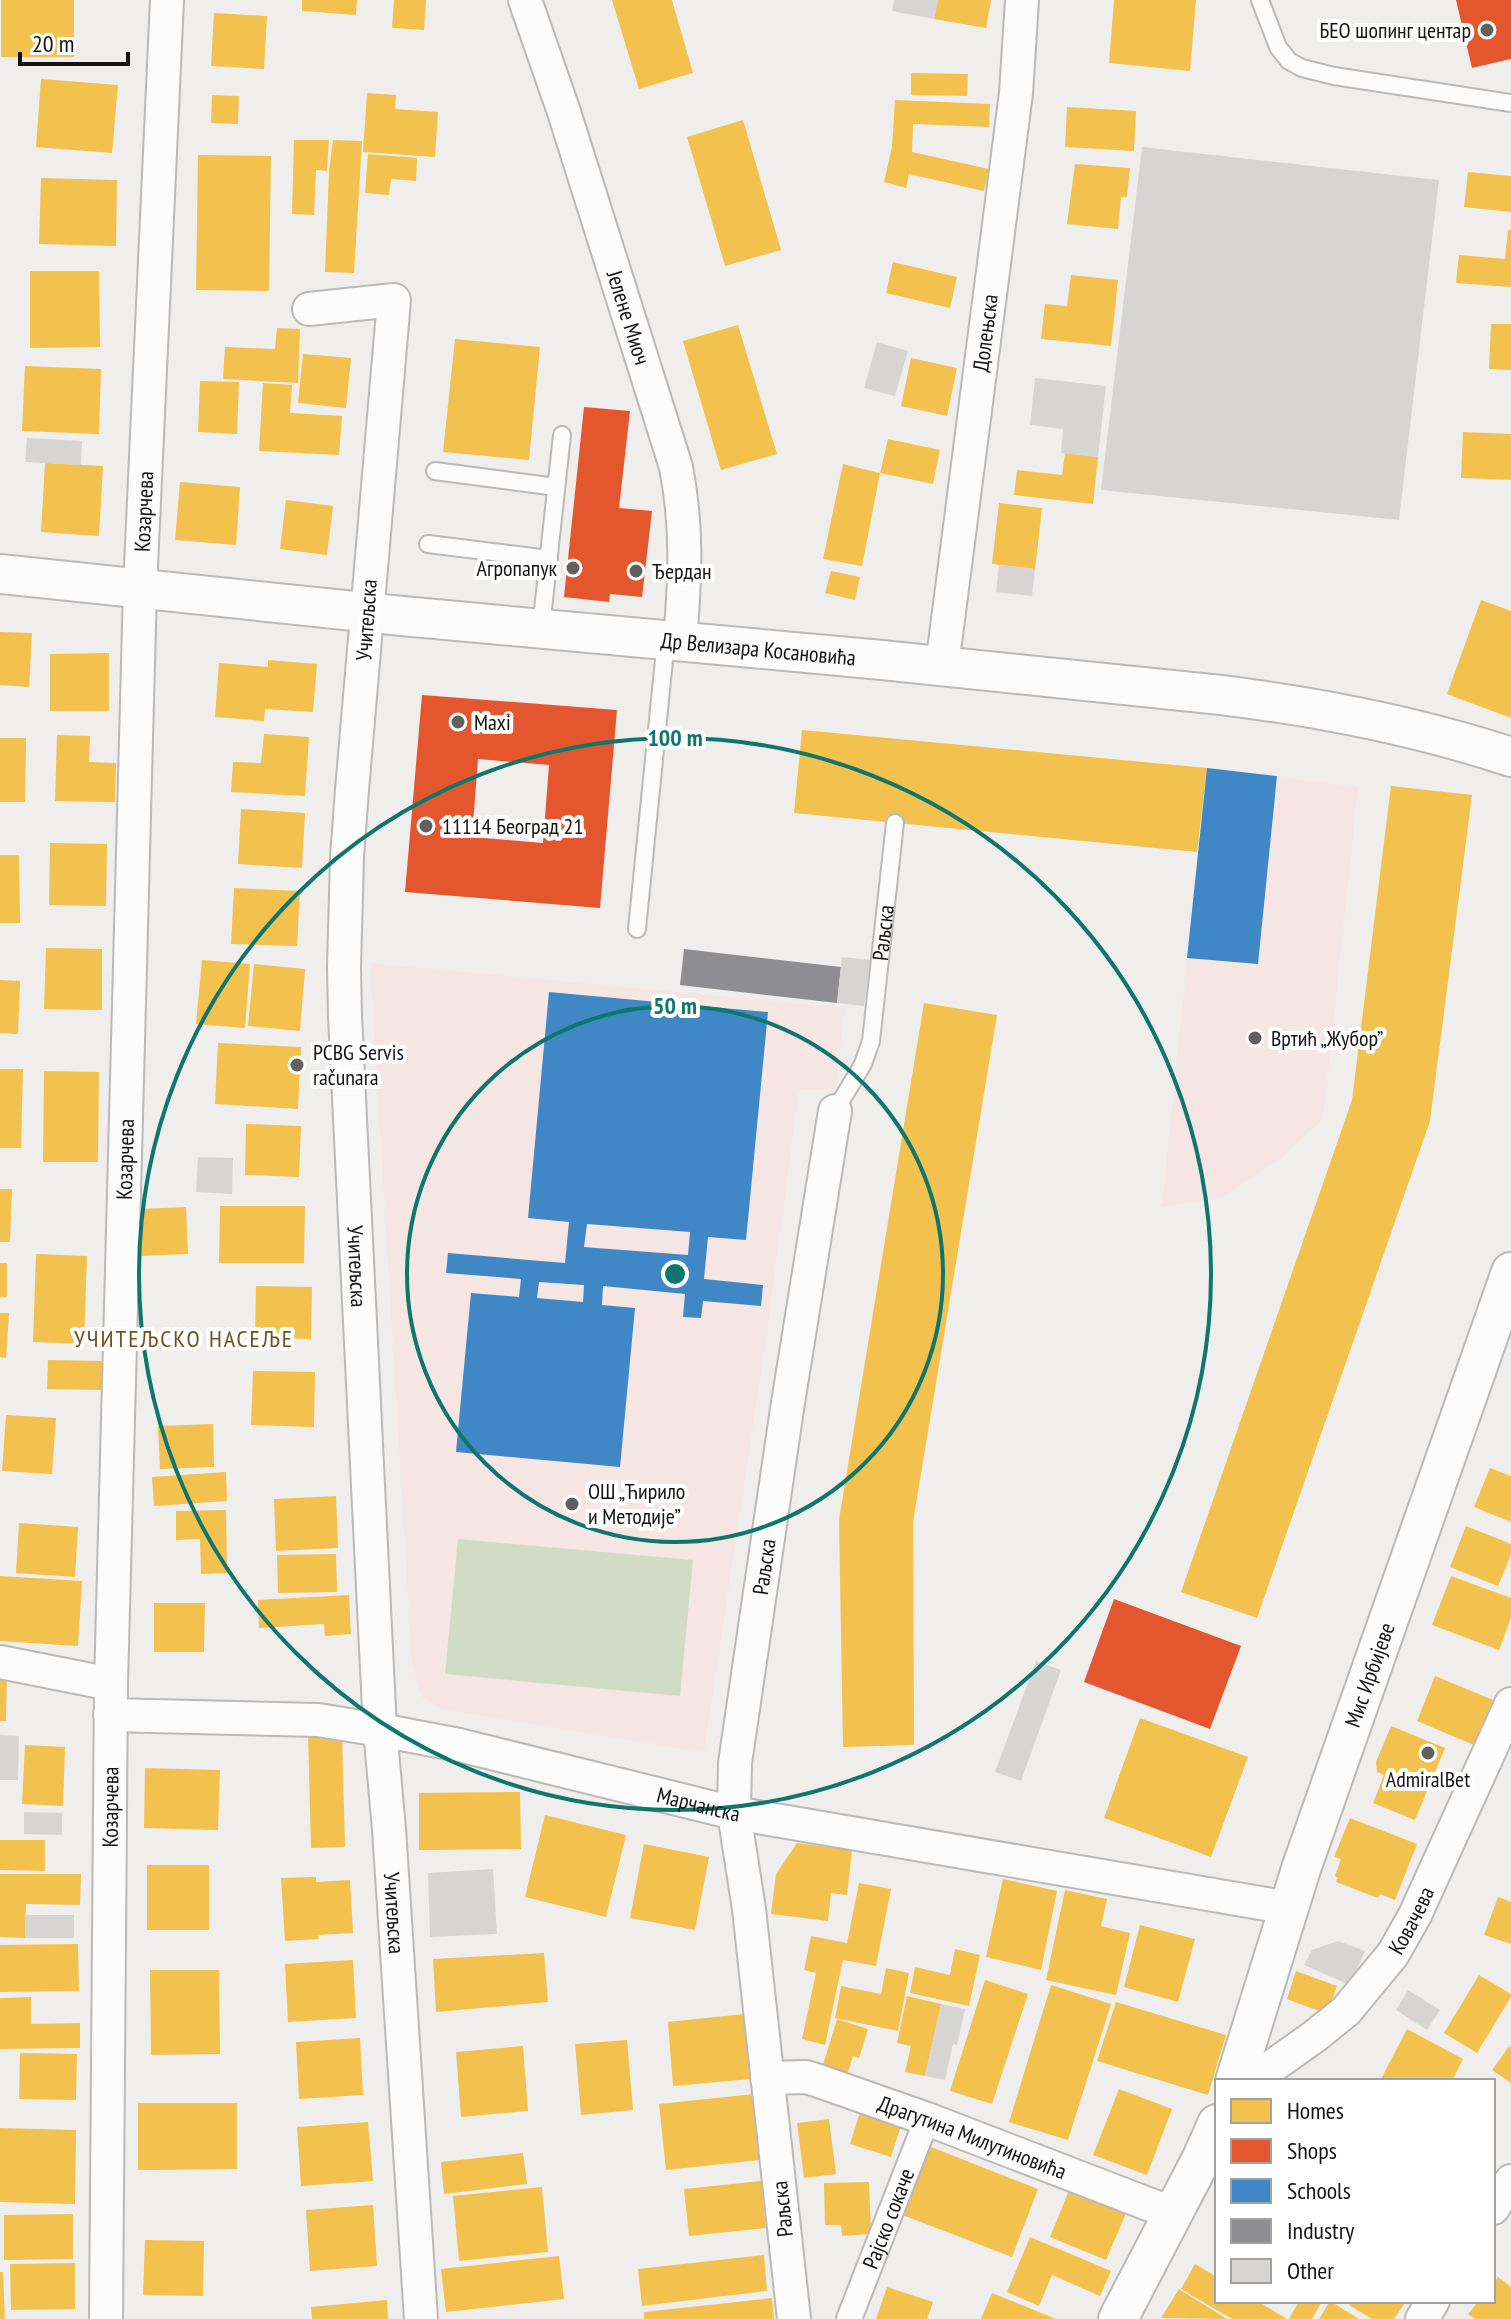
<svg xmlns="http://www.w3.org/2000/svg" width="1511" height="2319" font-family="'PT Sans Narrow',sans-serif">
<rect width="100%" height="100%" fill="#f0eeec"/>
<path fill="#f5e5e3" d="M1207 768 1358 787 1323 1119 1281 1158 1224 1196 1162 1207Z
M370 963 845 1008 835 1089 799 1090 765 1345 704 1752 441 1709 422 1697 412 1663Z"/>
<path fill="#d1dcc6" d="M458 1539 693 1560 680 1696 445 1674Z"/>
<path fill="#f2c14e" d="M1 0H74V57H1Z
M302 0H357L356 15 302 11Z
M394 0H426L424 30 392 28Z
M612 0H672L693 73 639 89Z
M938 0H991L986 28 934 19Z
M1114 0H1196L1190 71 1109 63Z
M214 13 267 16 264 69 211 66Z
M911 73 968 74 967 96 911 95Z
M41 79 118 85 112 153 36 147Z
M367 93 396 95 395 109 438 112 435 157 363 152Z
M212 95 239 96 238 124 211 123Z
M895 100 990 104 989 127 913 124 912 152 989 169 984 191 909 174 906 188 884 182 892 147Z
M1067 107 1136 111 1134 151 1065 147Z
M743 120 781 250 725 266 687 137Z
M294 140H329L327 171 316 170 314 215 292 214Z
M333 140 362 141 354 273 325 272 329 171Z
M368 154 417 158 416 181 391 179 389 195 365 193Z
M198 155 271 156 269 291 196 290Z
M1075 164 1130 168 1127 197H1121L1118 229 1067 224Z
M1468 172 1511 176V212L1464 207Z
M41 178 117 180 116 246 39 244Z
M1508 230H1511V287L1456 283 1459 255 1505 259Z
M893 262 957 277 950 308 886 293Z
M30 271H99L100 347 30 348Z
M1071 275 1118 280 1111 346 1041 339 1045 304 1067 306Z
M1491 324H1511V370L1489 369Z
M738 325 777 454 721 470 683 341Z
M277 328 300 329 298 383 223 379 225 347 275 349Z
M455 339 540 347 529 460 443 452Z
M303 354 351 358 346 408 298 403Z
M911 358 957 368 947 416 901 406Z
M25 366 101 369 99 434 22 431Z
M200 381 239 382 237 434 198 432Z
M263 383 292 385 290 413 342 416 339 455 259 451Z
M1463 432 1511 434V480L1461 478Z
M888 439 940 450 933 484 880 473 862 566 823 559 843 464 880 473Z
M1065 453 1098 457 1093 504 1014 495 1017 470 1062 475Z
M45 463 103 466 99 536 41 532Z
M180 482 240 487 236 545 175 540Z
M286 500 333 506 327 555 280 549Z
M999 503 1042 508 1035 569 992 564Z
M831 571 860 577 855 600 825 593Z
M1481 600 1511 611V718L1447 694Z
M0 632 32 633 29 687 0 685Z
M109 653V711H50V654Z
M268 660 317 664 313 712 265 709 264 721 215 717 219 663 268 667Z
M802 730 1207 768 1197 852 794 813Z
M264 734 309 737 305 796 231 792 233 762 261 763Z
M57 735 90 736 89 762 116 763 115 802 55 801Z
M0 738H26L25 802H0Z
M1391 786 1472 795 1430 1121 1257 1618 1181 1592 1352 1100Z
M241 809 305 813 302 868 238 864Z
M50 843 107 844 106 906 49 905Z
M0 855H19L20 923H0Z
M234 888 300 891 297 946 231 944Z
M46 948 102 949V1010L44 1009Z
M202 960 250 964 245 1028 196 1024Z
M254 964 305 969 300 1031 248 1026Z
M0 980 20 981 18 1034 0 1033Z
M924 1003 997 1015 913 1522 914 1745 843 1747 839 1520Z
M218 1043 301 1047 298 1109 215 1104Z
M0 1069H23L21 1148H0Z
M44 1071 99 1072 98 1162H43Z
M246 1124 301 1126 299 1177 245 1175Z
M0 1189H12L10 1242H0Z
M220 1206H305L304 1263H219Z
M186 1207 188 1254 140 1256 139 1209Z
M36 1254 87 1256 84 1344 33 1342Z
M0 1263H7V1297H0Z
M256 1286 312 1287 311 1339 255 1338Z
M0 1313H9L6 1358 0 1357Z
M48 1360 102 1361 101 1390 47 1389Z
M253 1371 315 1372 314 1427 251 1425Z
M6 1415 56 1418 52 1474 2 1471Z
M213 1424 214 1467 160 1469 158 1426Z
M1490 1468 1511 1476V1522L1474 1507Z
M226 1472 227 1501 154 1506 152 1477Z
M336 1496 338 1548 276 1551 274 1499Z
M226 1510 227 1573 201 1574 200 1539 176 1540V1511Z
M19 1523 78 1527 75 1577 16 1573Z
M1466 1526 1511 1544V1555L1498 1586 1450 1567Z
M336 1554 337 1592 278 1593 277 1555Z
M0 1576 82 1581 78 1646 0 1641Z
M1451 1576 1511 1598V1618L1499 1650 1432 1625Z
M349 1595 351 1634 325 1636 324 1624 259 1628 258 1600Z
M154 1603H205L204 1652H154Z
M0 1674H7L6 1721H0Z
M1435 1676 1493 1700 1474 1745 1417 1721Z
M1140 1718 1248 1757 1211 1857 1104 1818Z
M1391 1726 1445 1748 1415 1820 1373 1803 1384 1775 1377 1772 1376 1762Z
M342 1733 345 1847 311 1848 308 1734Z
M25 1745 65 1747 63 1806 22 1804Z
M145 1768 220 1770 218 1830 144 1828Z
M520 1792 521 1849 419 1850V1793Z
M545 1815 626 1835 606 1917 525 1897Z
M1350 1818 1417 1844 1395 1900 1380 1894 1378 1898 1336 1882 1338 1878 1335 1876 1341 1859 1334 1857Z
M0 1840H45V1871L0 1870Z
M797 1843 852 1850 847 1895 831 1893 828 1921 771 1914 776 1874Z
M644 1844 709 1857 695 1930 630 1918Z
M147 1865H209V1930H147Z
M0 1874H81L80 1905 26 1904 25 1938 0 1937Z
M316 1877V1882L350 1880 353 1933 318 1935 319 1939 285 1941 281 1878Z
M1003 1879 1057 1891 1041 1970 986 1957Z
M859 1883 891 1889 876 1966 843 1960 825 2045 802 2039 816 1973 804 1970 811 1936 847 1943Z
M1065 1890 1107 1899 1101 1926 1130 1933 1116 1995 1046 1980Z
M1498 1897 1511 1902V1944L1484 1935Z
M1140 1925 1195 1939 1178 2002 1124 1987Z
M78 1944 79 1991 0 1992V1945Z
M955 1949 980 1955 969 2006 910 1993 915 1967 950 1975Z
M544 1953 548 2002 436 2012 433 1959Z
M353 1960 356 2018 288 2022 285 1964Z
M886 1968 909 1973 898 2031 835 2018 841 1986 881 1994Z
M150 1970H219L220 2054 151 2055Z
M1296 1971 1337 1986 1327 2014 1287 1999Z
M1479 1975 1511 1994V1997L1477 2053 1444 2033Z
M985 1980 1028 1994 992 2104 950 2091Z
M1051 1985 1111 2004 1068 2140 1009 2122Z
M907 1996 941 2004 925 2076 905 2072 911 2046 897 2043Z
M31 1997V2024L80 2023V2048L0 2049V1998Z
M1116 2002 1226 2035 1208 2095 1097 2061Z
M744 2014 751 2079 673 2086 668 2022Z
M837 2019 868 2029 859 2058 853 2056 847 2075 822 2068Z
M1407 2029 1463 2059 1452 2081H1380Z
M360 2038 363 2095 299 2099 296 2042Z
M627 2040 633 2110 581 2115 575 2044Z
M523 2046 528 2111 461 2117 456 2052Z
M1509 2046 1511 2048V2083L1492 2070Z
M20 2053 77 2054 76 2100 19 2099Z
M1119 2089 1172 2109 1147 2175 1093 2155Z
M754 2094 760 2160 666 2170 659 2104Z
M138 2103H237V2169L138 2170Z
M862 2106 903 2119 891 2157 850 2144Z
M829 2119 836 2174 804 2178 797 2123Z
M368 2122 373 2181 301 2186 297 2127Z
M0 2128 76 2130 75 2204 0 2202Z
M926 2145 1038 2189 1012 2257 900 2214Z
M523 2153 527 2184 444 2194 441 2162Z
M761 2181 766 2228 689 2236 684 2189Z
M869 2182 871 2234 842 2236 841 2225H825L824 2183Z
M542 2187 548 2252 459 2261 453 2196Z
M1070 2188 1127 2211 1106 2260 1050 2237Z
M373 2205 377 2266 310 2271 306 2210Z
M73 2214V2259L4 2260V2215Z
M1030 2237 1111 2271 1100 2296 1052 2275 1039 2306 1007 2292Z
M145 2240 204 2241 203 2296 143 2295Z
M764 2255 767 2291 642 2306 638 2269Z
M559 2256 564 2299 446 2312 441 2269Z
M75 2263V2309L11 2310 10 2264Z
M1195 2264 1217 2277V2301H1257L1287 2319H1232L1181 2289Z
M0 2272H3L5 2319H0Z
M1498 2277 1511 2287V2319H1475L1468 2314 1479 2301H1493V2284Z
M887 2287 933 2302 927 2319H876Z
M1179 2289 1227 2319 1161 2318Z
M992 2293 1056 2319H981Z
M772 2298 774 2319H644V2312Z
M387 2300 388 2319H312L311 2307Z
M1299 2301H1322L1312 2319H1289Z
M1330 2301 1359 2319H1319Z
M1352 2301H1406L1394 2319H1372L1349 2305Z"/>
<path fill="#e4572e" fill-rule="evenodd" d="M1456 0H1511V59L1472 68Z
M584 407 630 411 619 508 652 511 642 597 610 594 609 602 564 597Z
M422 695 617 710 600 908 405 892ZM478 759 549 765 543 843 472 837Z
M1114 1599 1241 1646 1210 1729 1084 1682Z"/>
<path fill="#3f88c5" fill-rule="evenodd" d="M1207 768 1277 776 1258 964 1187 958Z
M549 992 768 1012 746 1240 708 1237 704 1279 763 1285 761 1306 703 1301 701 1318 683 1317 685 1294 603 1286 602 1305 635 1308 620 1467 456 1452 471 1293 519 1297 521 1279 446 1273 448 1253 565 1263 569 1222 528 1218ZM587 1224 690 1232 688 1255 584 1247ZM539 1282 584 1285 583 1302 537 1298Z"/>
<path fill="#8d8d92" d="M684 949 841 967 837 1003 680 985Z"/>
<path fill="#d6d5d3" d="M894 0H938L934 19 892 11Z
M1142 147 1439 180 1399 520 1101 490Z
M877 342 908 351 895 396 864 388Z
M1035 378 1106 386 1098 457 1061 453 1063 429 1030 425Z
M27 438 82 441 81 465 25 462Z
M999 565 1035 569 1032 596 996 592Z
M842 957 870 960 864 1006 837 1003Z
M198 1157 233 1158 232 1194 196 1192Z
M1036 1661 1061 1670 1021 1781 995 1772Z
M0 1735 19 1736 18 1780H0Z
M24 1812 62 1813V1835L24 1834Z
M493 1869 497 1934 430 1937 428 1873Z
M26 1915H74V1938H25Z
M1338 1941 1365 1951 1350 1985 1304 1965 1312 1950Z
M1408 1990 1440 2010 1427 2030 1396 2010Z
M941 2004 965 2009 957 2045 953 2044 945 2080 925 2076Z"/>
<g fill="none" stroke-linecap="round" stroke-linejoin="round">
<g stroke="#bbb9b8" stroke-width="20">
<g id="service">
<path d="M1260 0 1278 47 1289 61 1302 68 1334 76 1511 103"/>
<path d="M435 471 556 487"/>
<path d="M428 544 549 559"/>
<path d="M541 628 562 435"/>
<path d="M637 929 666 640"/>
<path id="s1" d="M835 1111 863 1064 871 1041 895 823"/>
</g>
</g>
<g stroke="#bbb9b8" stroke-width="28">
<g id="pedestrian">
<path id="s2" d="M849 2319 927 2119"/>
</g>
</g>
<g stroke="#bbb9b8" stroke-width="36">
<g id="minor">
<path id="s3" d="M525 0 564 112 676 467C688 530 685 579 680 642"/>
<path id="s4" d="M309 309 394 300 352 790 347 857 344 967 345 1016 380 1730 389 1829 421 2319"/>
<path id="s5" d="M942 666 1016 93 1022 0"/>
<path d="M0 1662 111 1684"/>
<path id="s6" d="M110 1715 318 1720 380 1730 459 1745 734 1813 1289 1908"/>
<path id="s7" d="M1238 2073H1256L1270 2068 1315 2036 1346 2011 1393 1954 1415 1915 1511 1704"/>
<path id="s8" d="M767 2078 806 2077 816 2080 927 2119 1174 2214"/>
<path d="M1493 2208 1511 2181"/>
<path id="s9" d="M106 2319 111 1684 140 588 167 0"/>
<path id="s10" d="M794 2319 749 1909 734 1813 735 1763 787 1409 835 1111"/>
<path d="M1422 2319 1433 2301"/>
</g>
</g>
<g stroke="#bbb9b8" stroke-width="42">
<g id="tertiary">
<path id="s11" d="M0 574 402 616 882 660 1221 695C1319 707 1417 726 1511 757"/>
<path id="s12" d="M1235 2081 1301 1869 1511 1272"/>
<path d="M1118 2319 1202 2158 1217 2124"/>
</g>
</g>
<use href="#service" stroke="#fdfcfc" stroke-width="16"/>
<use href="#pedestrian" stroke="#fdfcfc" stroke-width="24"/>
<use href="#minor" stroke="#fdfcfc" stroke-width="32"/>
<use href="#tertiary" stroke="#fdfcfc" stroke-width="38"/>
</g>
<g fill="none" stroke="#0f766e" stroke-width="4">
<circle cx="675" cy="1274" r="268"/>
<circle cx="675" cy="1274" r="536"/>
</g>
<g fill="#61605e" stroke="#fff" stroke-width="3">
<circle cx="1487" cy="30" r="8"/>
<circle cx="573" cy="568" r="8"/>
<circle cx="636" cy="571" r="8"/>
<circle cx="458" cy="722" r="8"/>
<circle cx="426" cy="826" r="8"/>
<circle cx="1255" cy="1038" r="8"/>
<circle cx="297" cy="1065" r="8"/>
<circle cx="572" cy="1504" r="8"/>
<circle cx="1428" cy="1753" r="8"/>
</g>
<g text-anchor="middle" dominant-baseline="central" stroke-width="8" stroke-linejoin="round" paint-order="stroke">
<g font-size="22" fill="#141312" stroke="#fff" text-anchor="start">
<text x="1471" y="30" text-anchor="end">БЕО шопинг центар</text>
<text x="557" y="568" text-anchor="end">Агропапук</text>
<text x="652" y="571">Ђердан</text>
<text x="474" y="722">Maxi</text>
<text x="442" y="826">11114 Београд 21</text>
<text x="1271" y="1038">Вртић „Жубор”</text>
<text x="313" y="1052">PCBG Servis<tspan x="313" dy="25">računara</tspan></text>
<text x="588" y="1491">ОШ „Ћирило<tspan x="588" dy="25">и Методије”</tspan></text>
<text x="1428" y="1779" text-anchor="middle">AdmiralBet</text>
</g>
<g font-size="22" fill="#141312" stroke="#fff">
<text stroke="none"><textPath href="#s3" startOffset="334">Јелене Миоч</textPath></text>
<text stroke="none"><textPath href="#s5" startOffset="336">Долењска</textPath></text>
<text stroke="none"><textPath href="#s9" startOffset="1808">Козарчева</textPath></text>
<text transform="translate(366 620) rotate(-86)">Учитељска</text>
<text stroke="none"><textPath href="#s11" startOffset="762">Др Велизара Косановића</textPath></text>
<text stroke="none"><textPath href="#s1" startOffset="188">Раљска</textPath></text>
<text stroke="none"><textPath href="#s9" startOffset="1160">Козарчева</textPath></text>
<text stroke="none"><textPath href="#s4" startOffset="1054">Учитељска</textPath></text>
<text stroke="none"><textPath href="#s10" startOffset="758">Раљска</textPath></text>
<text stroke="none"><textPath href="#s12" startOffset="428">Мис Ирбијеве</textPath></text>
<text stroke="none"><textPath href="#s6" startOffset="598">Марчанска</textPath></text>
<text stroke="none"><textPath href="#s9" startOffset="512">Козарчева</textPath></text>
<text stroke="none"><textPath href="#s4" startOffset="1702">Учитељска</textPath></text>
<text stroke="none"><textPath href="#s7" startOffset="240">Ковачева</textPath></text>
<text stroke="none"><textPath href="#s8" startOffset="216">Драгутина Милутиновића</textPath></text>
<text transform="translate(782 2209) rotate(-96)">Раљска</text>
<text stroke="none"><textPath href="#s2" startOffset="108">Рајско сокаче</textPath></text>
</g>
<g font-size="24" letter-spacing="2" fill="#73501f" stroke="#fff">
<text x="184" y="1338">УЧИТЕЉСКО НАСЕЉЕ</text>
</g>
</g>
<circle cx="675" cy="1274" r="12" fill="#0f766e" stroke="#fff" stroke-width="4"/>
<g font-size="24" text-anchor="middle" font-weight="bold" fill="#0f766e" stroke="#fff" stroke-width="8" stroke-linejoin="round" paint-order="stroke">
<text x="675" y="746">100 m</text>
<text x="675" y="1014">50 m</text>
</g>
<rect x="1215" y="2079" width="280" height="224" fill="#ffffff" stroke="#a1a1a0" stroke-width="2"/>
<rect x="1231" y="2099" width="40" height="24" fill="#f2c14e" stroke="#a1a1a0" stroke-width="2"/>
<text x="1287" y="2119" font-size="24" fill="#141312">Homes</text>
<rect x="1231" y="2139" width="40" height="24" fill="#e4572e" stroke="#a1a1a0" stroke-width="2"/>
<text x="1287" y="2159" font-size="24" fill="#141312">Shops</text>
<rect x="1231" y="2179" width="40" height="24" fill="#3f88c5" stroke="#a1a1a0" stroke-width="2"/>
<text x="1287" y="2199" font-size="24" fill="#141312">Schools</text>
<rect x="1231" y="2219" width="40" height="24" fill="#8d8d92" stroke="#a1a1a0" stroke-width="2"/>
<text x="1287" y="2239" font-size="24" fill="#141312">Industry</text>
<rect x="1231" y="2259" width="40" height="24" fill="#d6d5d3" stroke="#a1a1a0" stroke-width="2"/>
<text x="1287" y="2279" font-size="24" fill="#141312">Other</text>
<path d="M20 52v12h108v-12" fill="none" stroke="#141312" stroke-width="4"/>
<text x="32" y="52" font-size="24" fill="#141312" stroke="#ffffff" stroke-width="6" paint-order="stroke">20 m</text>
</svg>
